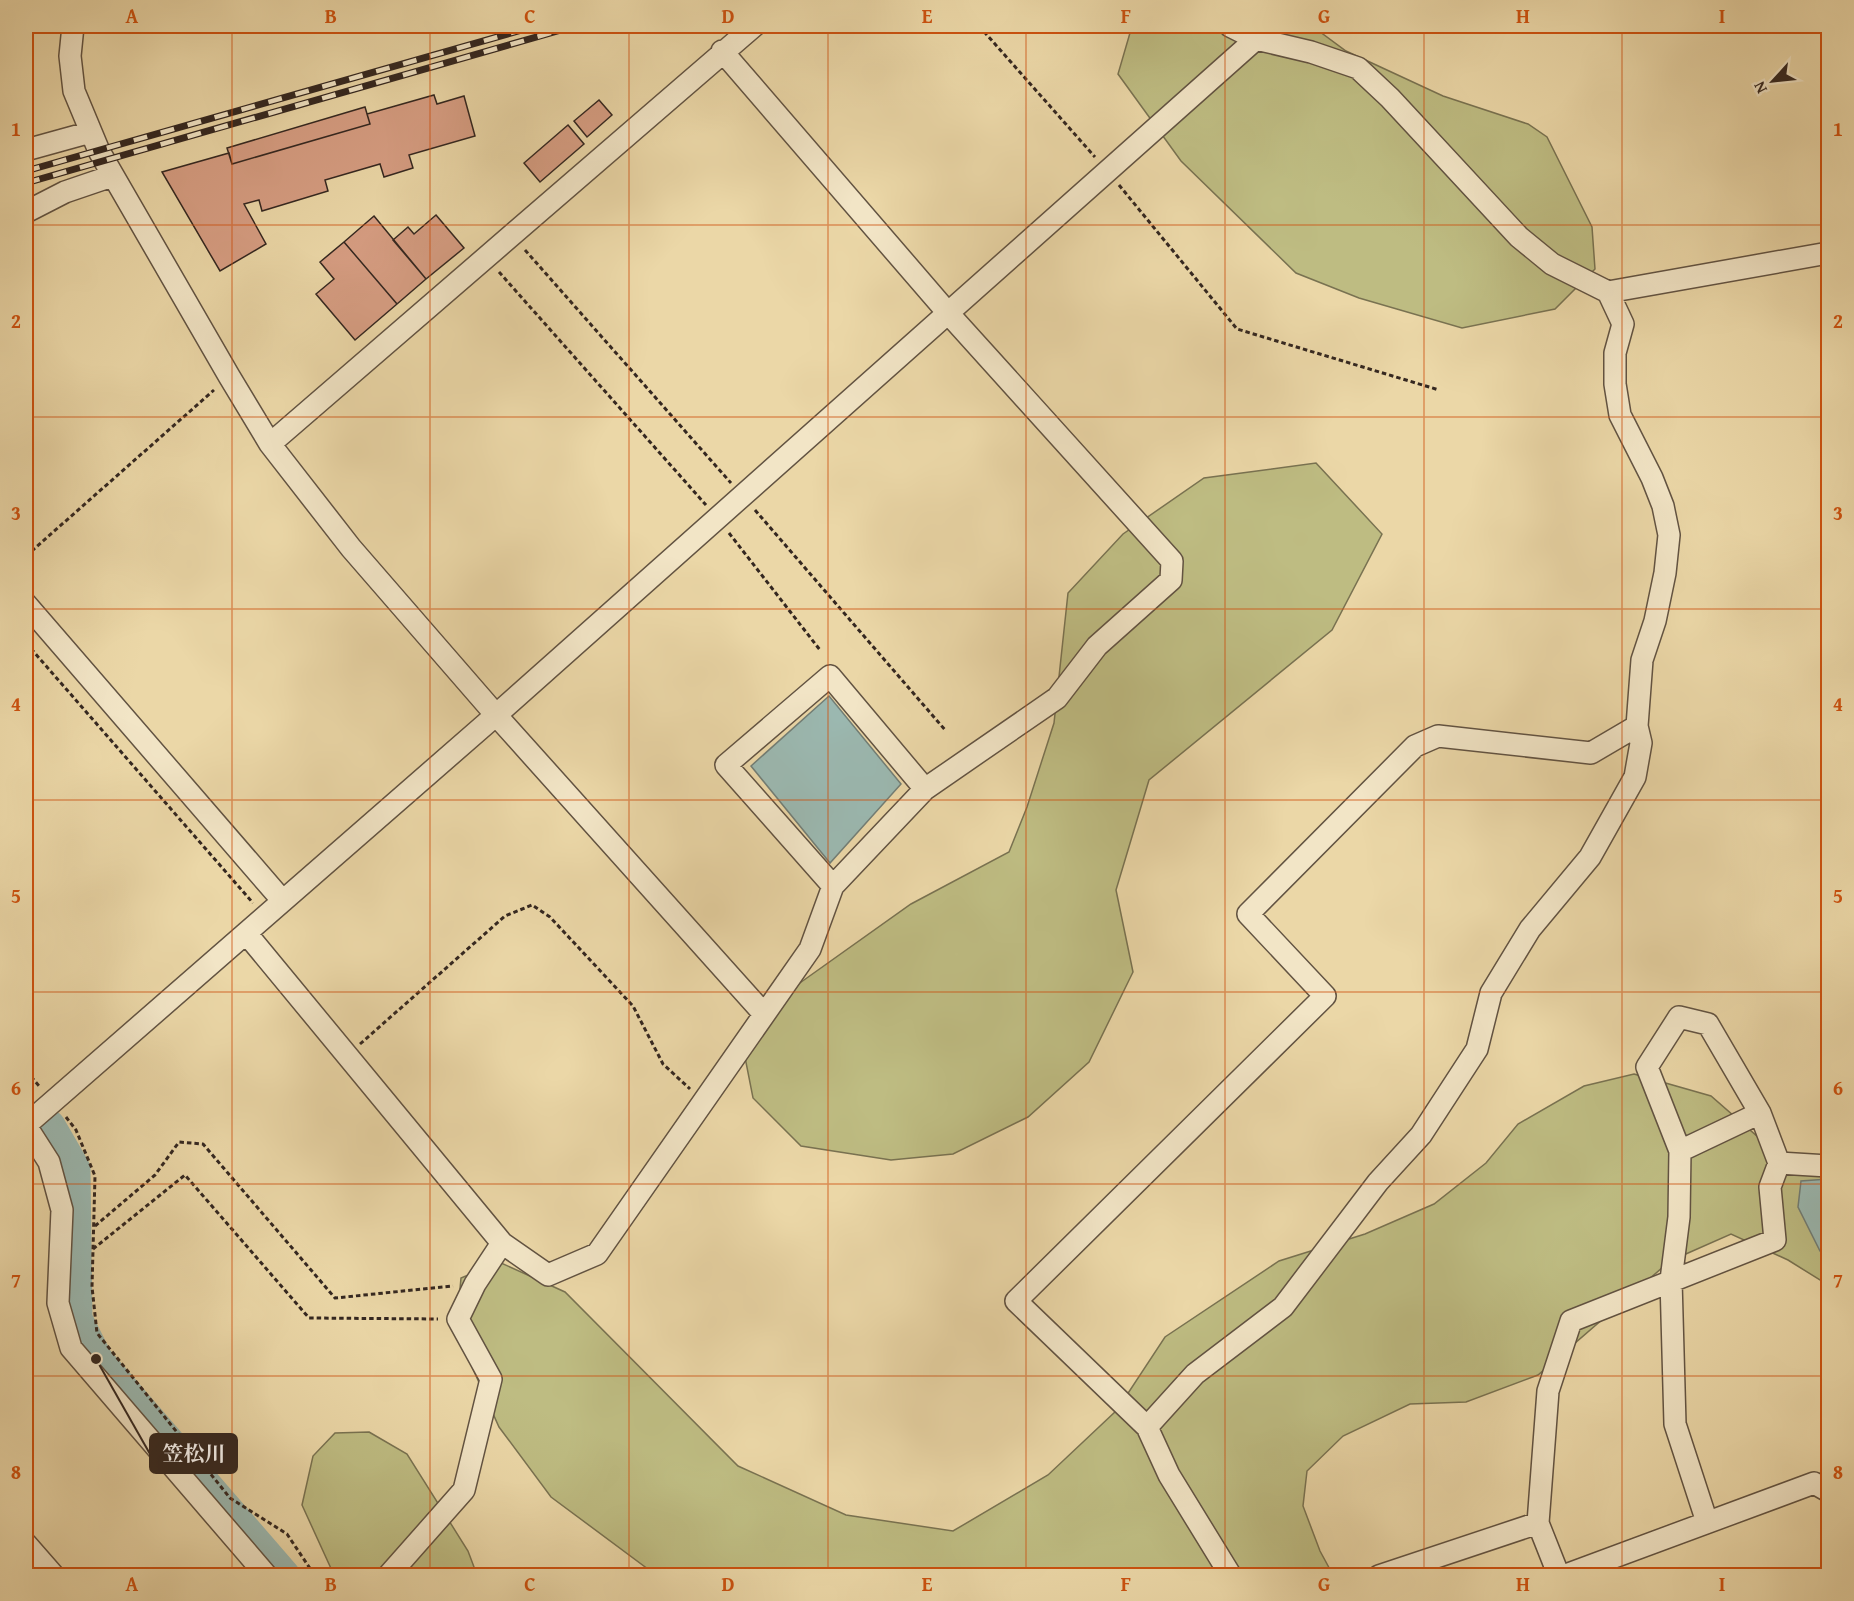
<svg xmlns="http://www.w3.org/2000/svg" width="1854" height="1601" font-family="'Gentium Book Plus','Noto Serif JP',serif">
<rect width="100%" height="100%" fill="#ebd7a7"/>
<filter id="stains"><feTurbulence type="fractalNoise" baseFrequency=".00333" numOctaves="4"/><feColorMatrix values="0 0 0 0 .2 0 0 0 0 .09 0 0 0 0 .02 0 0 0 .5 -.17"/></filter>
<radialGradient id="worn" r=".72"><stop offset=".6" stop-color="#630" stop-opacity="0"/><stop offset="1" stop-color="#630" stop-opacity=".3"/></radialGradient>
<path fill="#bebc82" stroke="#797251" stroke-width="1.5" d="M1132 26H1312L1346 51 1443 96 1528 124 1547 137 1592 227 1595 269 1555 309 1462 328 1359 298 1296 273 1181 161 1118 74Z
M1316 463 1382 534 1332 630 1149 780 1116 890 1133 972 1089 1062 1028 1117 953 1154 891 1160 801 1146 753 1098 741 1037 797 985 911 904 1009 852 1027 807 1054 723 1068 593 1123 534 1204 478Z
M1634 1074 1711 1096 1790 1165 1828 1179V1285L1788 1260 1731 1234 1670 1261 1538 1375 1466 1402 1410 1404 1343 1436 1307 1471 1303 1506 1320 1551 1333 1575H656L551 1497 499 1427 456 1331 461 1278 499 1262 565 1292 738 1466 846 1515 953 1531 1048 1475 1117 1410 1165 1337 1279 1261 1365 1234 1434 1204 1486 1163 1518 1124 1584 1086Z
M369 1432 407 1454 468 1551 477 1575H334L302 1505 313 1456 335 1433Z"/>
<path fill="#9bb8b0" stroke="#727e76" stroke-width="1.5" d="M829 696 901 784 830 863 751 766Z
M1828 1179V1252L1820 1251 1798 1207 1801 1181Z"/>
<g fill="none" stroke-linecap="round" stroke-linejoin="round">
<path stroke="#9bb8b0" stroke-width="33" d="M49 1126 74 1169 76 1319 96 1359 284 1576"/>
</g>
<path fill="#d69d82" stroke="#342720" stroke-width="1.5" d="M434 95 437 104 464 96 475 136 409 155 413 168 384 177 380 164 325 180 328 191 262 211 259 200 244 204 266 244 220 271 162 172 229 153 232 164 370 124 367 114Z
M599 100 612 115 587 137 574 121Z
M365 107 370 124 232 164 227 148Z
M568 125 584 144 540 182 524 163Z
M436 215 464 248 426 279 393 240 408 227 414 234Z
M374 216 426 279 397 304 344 242Z
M344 242 397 304 355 340 316 294 334 279 320 262Z"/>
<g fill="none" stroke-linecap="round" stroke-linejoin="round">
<g stroke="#625342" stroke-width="24">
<path id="minor" d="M73 26 70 56 74 91 99 151 229 376 270 444 351 548 496 715 764 1014
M1230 26 1256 39 1311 52 1358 68 1390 98 1519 237 1552 264 1608 292 1828 253
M26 150 91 132
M26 212 65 192 112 176
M270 444 754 26
M26 604 282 900
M833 886 726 765 830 676 925 789
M246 933 502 1243 548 1275 597 1254 810 949 833 886 925 789 1057 698 1097 646 1171 580 1172 561 948 313 722 51
M26 1125 496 715 1256 39
M26 1126 49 1162 62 1210 58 1303 71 1348 267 1576
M1680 1151 1760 1113
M1779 1163 1828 1166
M1147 1427 1195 1374 1283 1307 1378 1182 1421 1135 1477 1049 1491 993 1530 929 1590 857 1635 777 1641 743 1637 726 1642 660 1655 621 1665 573 1669 535 1663 506 1652 478 1620 415 1615 384V353L1623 324 1608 292
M26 1544 54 1576
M388 1576 464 1490 491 1379 458 1319 475 1284 502 1243
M1231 1576 1169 1475 1147 1427 1016 1301 1325 996 1248 914 1415 746 1438 736 1591 753 1637 726
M1379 1576 1538 1523
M1559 1576 1538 1523 1548 1391 1571 1321 1775 1240 1770 1187 1779 1163 1760 1113 1708 1024 1679 1017 1647 1067 1680 1151 1679 1217 1671 1280 1675 1424 1707 1522
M1563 1576 1814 1483 1828 1491"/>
</g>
<path stroke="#342720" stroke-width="3" stroke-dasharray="4.5 3" stroke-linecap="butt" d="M979 26 1095 157
M1119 185 1237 329 1439 390
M525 250 731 483
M499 272 706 505
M755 510 946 731
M729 533 820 650
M26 556 214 390
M26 643 253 903
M360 1044 505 916 532 905 550 917 633 1006 663 1064 690 1089
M26 1071 40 1087
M66 1117 76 1130 95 1176 92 1287 97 1333 230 1498 287 1534 315 1576
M95 1226 155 1175 179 1142 203 1144 335 1298 453 1286
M93 1249 185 1175 309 1318 438 1319"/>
<use href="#minor" stroke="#f2e5c6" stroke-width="21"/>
<g stroke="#342720" stroke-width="7">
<path id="rail" d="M26 171 536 26
M26 183 575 26"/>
</g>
<use href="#rail" stroke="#f2e5c6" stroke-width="4.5" stroke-dasharray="14" stroke-linecap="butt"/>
</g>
<path fill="none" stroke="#cd520f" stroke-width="1.5" stroke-opacity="0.55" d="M232 26V1576M430 26V1576M629 26V1576M828 26V1576M1026 26V1576M1225 26V1576M1424 26V1576M1622 26V1576M26 225H1828M26 417H1828M26 609H1828M26 800H1828M26 992H1828M26 1184H1828M26 1376H1828"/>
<path fill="none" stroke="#342720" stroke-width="2" d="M96 1359L150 1454"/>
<circle fill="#342720" stroke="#f2e5c6" stroke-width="2" cx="96" cy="1359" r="6"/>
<rect fill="#342720" stroke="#342720" stroke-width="2" x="150" y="1434" width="87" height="39" rx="6"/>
<g font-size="21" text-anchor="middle" font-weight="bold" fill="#fff">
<text x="194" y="1461">笠松川</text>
</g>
<rect width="1854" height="1601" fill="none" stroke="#ebd7a7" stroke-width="66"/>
<g transform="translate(1773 81) rotate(243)" stroke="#f2e5c6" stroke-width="4.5" paint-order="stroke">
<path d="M0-4.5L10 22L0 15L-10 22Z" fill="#342720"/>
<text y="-9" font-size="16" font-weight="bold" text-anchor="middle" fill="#342720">N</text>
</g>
<rect x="33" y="33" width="1788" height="1535" fill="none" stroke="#cd520f" stroke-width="2"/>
<g font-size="20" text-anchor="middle" font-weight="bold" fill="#cd520f">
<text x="132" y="23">A</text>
<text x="331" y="23">B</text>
<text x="530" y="23">C</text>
<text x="728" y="23">D</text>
<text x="927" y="23">E</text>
<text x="1126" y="23">F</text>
<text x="1324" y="23">G</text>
<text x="1523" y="23">H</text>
<text x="1722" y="23">I</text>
<text x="16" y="136">1</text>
<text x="1838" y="136">1</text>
<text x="16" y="328">2</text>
<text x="1838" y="328">2</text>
<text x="16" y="520">3</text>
<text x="1838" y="520">3</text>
<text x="16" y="711">4</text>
<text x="1838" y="711">4</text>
<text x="16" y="903">5</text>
<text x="1838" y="903">5</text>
<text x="16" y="1095">6</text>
<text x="1838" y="1095">6</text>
<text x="16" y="1287">7</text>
<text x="1838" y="1287">7</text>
<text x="16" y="1479">8</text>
<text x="1838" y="1479">8</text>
<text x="132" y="1591">A</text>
<text x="331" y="1591">B</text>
<text x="530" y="1591">C</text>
<text x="728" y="1591">D</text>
<text x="927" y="1591">E</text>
<text x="1126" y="1591">F</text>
<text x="1324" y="1591">G</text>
<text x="1523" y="1591">H</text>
<text x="1722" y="1591">I</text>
</g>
<rect width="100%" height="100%" filter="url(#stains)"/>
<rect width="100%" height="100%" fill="url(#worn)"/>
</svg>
